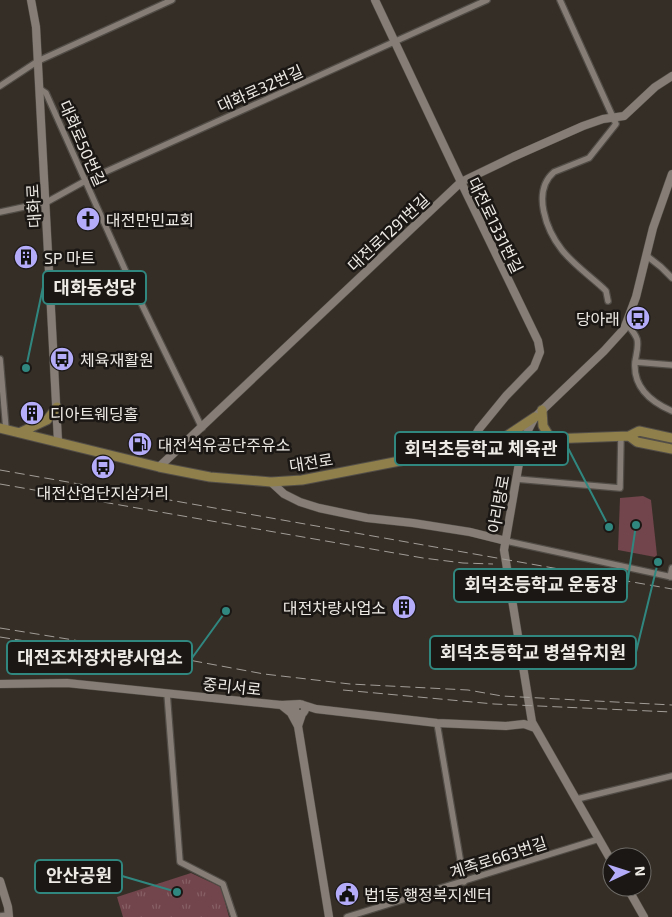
<svg xmlns="http://www.w3.org/2000/svg" width="672" height="917" font-family="'Exo 2','Noto Sans KR',sans-serif">
<defs>
<pattern id="park-tufts" width="24" height="20" patternUnits="userSpaceOnUse" patternTransform="scale(1.25)"><rect width="24" height="20" fill="#71454b"/><path d="M3 7l-1-3M5 7V3M7 7l1-3M15 17l-1-3M17 17v-4M19 17l1-3" fill="none" stroke="#866065"/></pattern>
</defs>
<rect width="100%" height="100%" fill="#352e27"/>
<path fill="#71454b" d="M643 496 651 500 657 555 655 557 618 550 620 498Z"/>
<path fill="url(#park-tufts)" d="M191 873 221 887 229 917H123L117 897Z"/>
<g fill="none" stroke-linecap="round" stroke-linejoin="round">
<g stroke="#524d47" stroke-width="8">
<path id="street" d="M560 0 616 124 589 158 554 172C531 192 547 231 562 250 573 264 590 276 603 288L606 291 608 301
M0 86 38 61 172 0
M40 89 46 93 127 274 202 428
M0 212 47 202 85 181 487 0
M647 256 661 267 672 278
M626 323C630 328 635 333 637 339 639 346 636 355 635 362 633 387 651 402 672 411
M0 359 6 429
M635 362 672 365
M516 479 620 488 621 436
M506 541 672 577
M670 577 672 568
M167 693 180 862 223 884 234 917
M437 723 464 882
M577 799 672 776
M0 916 8 915
M347 917 599 839"/>
</g>
<g stroke="#524d47" stroke-width="9">
<path id="secondary" d="M31 0 36 27 58 441
M375 0 461 182 538 341 540 352 534 367 506 396 479 429 468 448
M159 467 461 182 513 157 583 126 603 119 624 116 655 87 672 76
M271 482 284 494 300 502 319 508 367 518 413 523 470 532 506 541
M0 684 67 683 281 705 300 704 316 709 437 723 506 726 524 724 535 728
M295 709a5 5 0 1 1 10 0a5 5 0 1 1-10 0Z
M281 705 291 713 298 726
M302 714 298 726 329 917
M612 862 532 722 504 550 523 440 535 417 604 351 624 329 636 297 653 228 672 174
M0 881 8 907 9 917
M627 887 644 917"/>
</g>
<g stroke="#524d47" stroke-width="11">
<path id="primary" d="M542 410 543 426 551 439
M0 428 159 467 210 477 271 482 302 480 405 460 523 440 629 436 639 431 672 438
M21 432 47 420 57 407
M629 436 637 442 672 449
M496 443 535 417"/>
</g>
<use href="#street" stroke="#867e76" stroke-width="5.5"/>
<use href="#secondary" stroke="#867e76" stroke-width="8"/>
<use href="#primary" stroke="#8e7f4b" stroke-width="9"/>
<path stroke="#a29d97" stroke-width="1" stroke-dasharray="10 5" stroke-linecap="butt" d="M0 470 672 589
M0 484 423 558 463 563 493 564
M524 573 540 574
M0 628 135 650 264 674 350 684 468 690 502 696 672 705
M0 637 158 662
M343 690 494 704 672 712"/>
</g>
<defs>
<g id="church-disc" transform="scale(1.25)"><circle r="9.5" fill="#b4acf9" stroke="#1a1714"/><path d="M-1.2-6h2.4v3.5h3.3v2.4h-3.3V6h-2.4V-.1h-3.3v-2.4h3.3Z" fill="#111"/></g>
<g id="building-disc" transform="scale(1.25)"><circle r="9.5" fill="#b4acf9" stroke="#1a1714"/><path d="M-4-6H4V6H1V3H-1V6H-4ZM-2.5-4.3h1.7v1.8h-1.7ZM.8-4.3h1.7v1.8H.8ZM-2.5-1h1.7V.8h-1.7ZM.8-1h1.7V.8H.8Z" fill="#111"/></g>
<g id="bus-disc" transform="scale(1.25)"><circle r="9.5" fill="#b4acf9" stroke="#1a1714"/><path d="M-5-6H5V4H4V6H2V4H-2V6H-4V4H-5ZM-3.5-4V0h7V-4ZM-3.5 1.2v1.5H-2V1.2ZM2 1.2v1.5H3.5V1.2Z" fill="#111"/></g>
<g id="fuel-disc" transform="scale(1.25)"><circle r="9.5" fill="#b4acf9" stroke="#1a1714"/><path d="M-5.5-6h7V0h2V4h1.3V-2.5L3-4.5l.8-.8L6-3V5H2.5V1h-1V6h-7ZM-4.2-4.7v3.2H.2V-4.7Z" fill="#111"/></g>
<g id="civic-disc" transform="scale(1.25)"><circle r="9.5" fill="#b4acf9" stroke="#1a1714"/><path d="M-.6-6.5H3V-4.5H.6V-3L4-1V1h2V6H-6V1h2V-1L-.6-3ZM-1.2 2.5V6h2.4V2.5Z" fill="#111"/></g>
</defs>
<g fill-rule="evenodd">
<use href="#church-disc" x="88" y="219"/>
<use href="#building-disc" x="26" y="257"/>
<use href="#bus-disc" x="638" y="318"/>
<use href="#bus-disc" x="62" y="359"/>
<use href="#building-disc" x="32" y="413"/>
<use href="#fuel-disc" x="140" y="444"/>
<use href="#bus-disc" x="103" y="467"/>
<use href="#building-disc" x="404" y="607"/>
<use href="#civic-disc" x="347" y="894"/>
</g>
<g text-anchor="middle" dominant-baseline="central" stroke-width="5" stroke-linejoin="round" paint-order="stroke">
<g font-size="16" fill="#ede9e4" stroke="#1a1714">
<text transform="translate(260 88) rotate(-24)">대화로32번길</text>
<text transform="translate(83 143) rotate(66)">대화로50번길</text>
<text transform="translate(33 206) rotate(-93)">대화로</text>
<text transform="translate(496 225) rotate(64)">대전로1331번길</text>
<text transform="translate(388 232) rotate(-43)">대전로1291번길</text>
<text transform="translate(311 462) rotate(-9)">대전로</text>
<text transform="translate(498 504) rotate(-80)">아리랑로</text>
<text transform="translate(232 686) rotate(6)">중리서로</text>
<text transform="translate(498 857) rotate(-18)">계족로663번길</text>
</g>
<g font-size="16" fill="#ede9e4" stroke="#1a1714" text-anchor="start">
<text x="106" y="219">대전만민교회</text>
<text x="44" y="257">SP 마트</text>
<text x="620" y="318" text-anchor="end">당아래</text>
<text x="80" y="359">체육재활원</text>
<text x="50" y="413">디아트웨딩홀</text>
<text x="158" y="444">대전석유공단주유소</text>
<text x="103" y="492" text-anchor="middle">대전산업단지삼거리</text>
<text x="386" y="607" text-anchor="end">대전차량사업소</text>
<text x="364" y="894">법1동 행정복지센터</text>
</g>
</g>
<path fill="none" stroke="#308780" stroke-width="2" d="M26 368L43 287M609 527L568 448M636 525L627 585M658 562L636 652M226 611L192 658M177 892L122 876"/>
<g fill="#308780" stroke="#1a1714" stroke-width="2">
<circle cx="26" cy="368" r="5"/>
<circle cx="609" cy="527" r="5"/>
<circle cx="636" cy="525" r="5"/>
<circle cx="658" cy="562" r="5"/>
<circle cx="226" cy="611" r="5"/>
<circle cx="177" cy="892" r="5"/>
</g>
<g fill="#1a1714" stroke="#308780" stroke-width="2">
<rect x="43" y="271" width="103" height="33" rx="5"/>
<rect x="395" y="432" width="173" height="33" rx="5"/>
<rect x="454" y="569" width="173" height="33" rx="5"/>
<rect x="430" y="636" width="206" height="33" rx="5"/>
<rect x="7" y="641" width="185" height="33" rx="5"/>
<rect x="35" y="860" width="87" height="33" rx="5"/>
</g>
<g font-size="18" text-anchor="middle" font-weight="bold" fill="#ede9e4">
<text x="95" y="294">대화동성당</text>
<text x="481" y="455">회덕초등학교 체육관</text>
<text x="541" y="591">회덕초등학교 운동장</text>
<text x="533" y="659">회덕초등학교 병설유치원</text>
<text x="100" y="664">대전조차장차량사업소</text>
<text x="79" y="882">안산공원</text>
</g>
<g transform="translate(627 872) rotate(86)"><circle r="24" fill="#1a1714" stroke="#6e6b67"/>
<path d="M0-4L9 19L0 12L-9 19Z" fill="#b4acf9"/>
<text y="-8" font-size="14" font-weight="bold" text-anchor="middle" fill="#ede9e4">N</text>
</g>
</svg>
